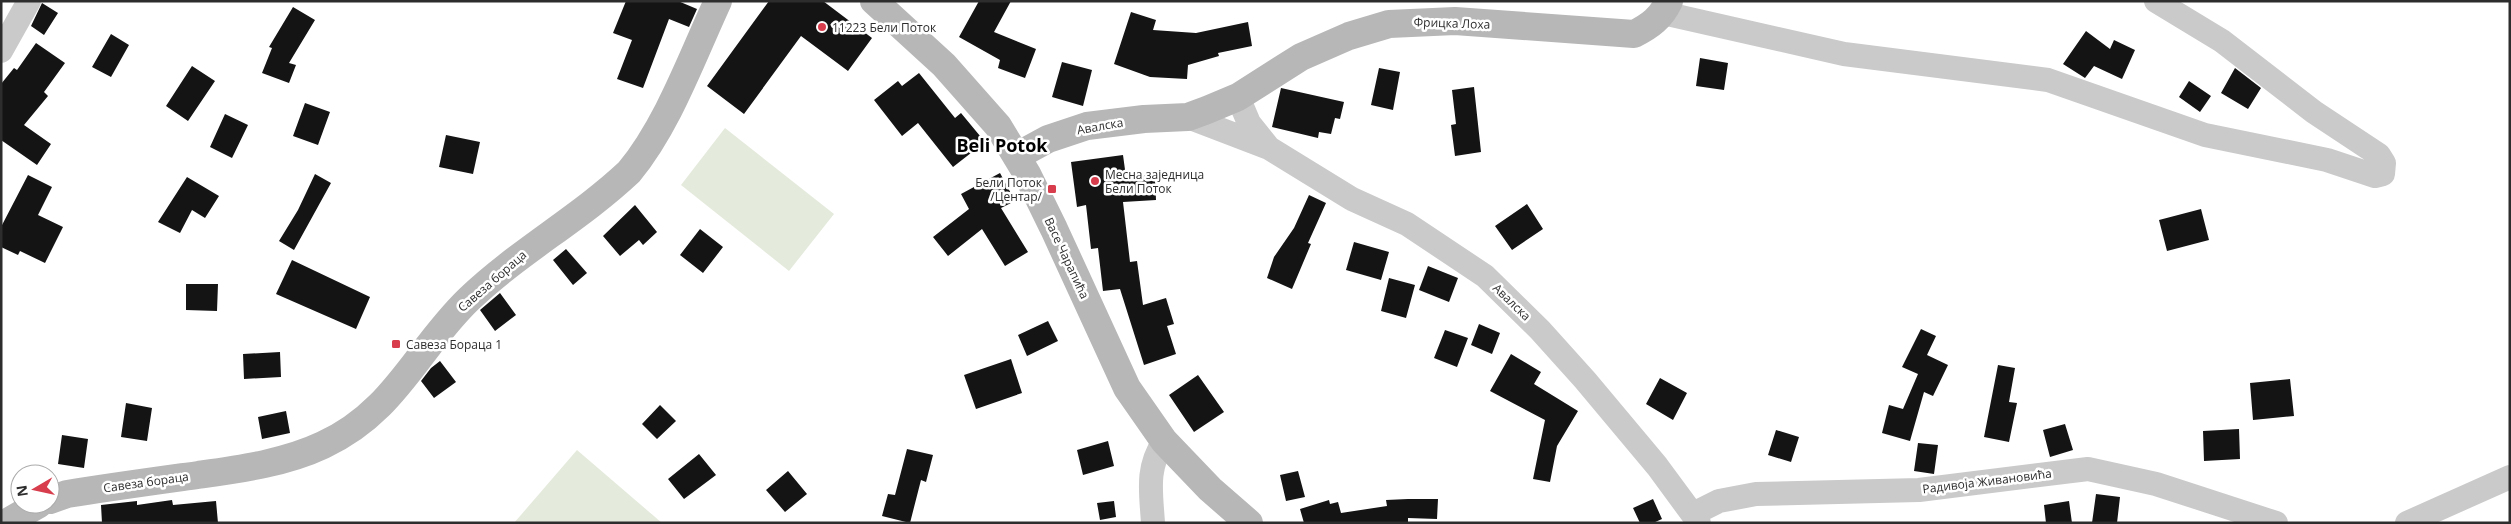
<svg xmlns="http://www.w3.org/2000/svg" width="2511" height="524" font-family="'Open Sans',sans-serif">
<rect width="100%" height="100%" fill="#fff"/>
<path fill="#e4eadc" d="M725 128 834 214 789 271 681 185Z
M577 450 662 523H514Z"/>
<path fill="#141414" d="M626 1H678L697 9 689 27 669 19 643 88 617 79 632 40 613 33Z
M769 1H823L872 38 848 71 801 36 744 114 707 86Z
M979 1H1011L994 32 1036 49 1025 78 998 68 1000 60 959 37Z
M42 3 58 13 44 35 31 26Z
M293 7 315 20 289 63 296 65 289 83 262 73 272 48 269 47Z
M1131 12 1156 20 1153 30 1196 33 1248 22 1252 46 1218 53 1219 56 1188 65 1187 79 1150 77 1114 64Z
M2086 31 2110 49 2114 40 2135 50 2122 79 2094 66 2085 78 2063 64Z
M111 34 129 45 111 77 92 67Z
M36 43 65 63 44 92 48 96 24 125 51 144 37 165 1 140V84L14 68 17 70Z
M1700 58 1728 63 1724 90 1696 86Z
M1062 62 1092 70 1083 106 1052 97Z
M192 66 215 81 188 121 166 106Z
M1379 68 1400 72 1393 110 1371 105Z
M2235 68 2261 88 2248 109 2221 93Z
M919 73 955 118 961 113 985 142 953 167 918 123 902 136 874 100 898 81 902 86Z
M2189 81 2211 96 2200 112 2179 97Z
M1474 87 1481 152 1455 156 1451 125 1456 124 1452 90Z
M1281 88 1344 102 1340 119 1335 118 1331 134 1319 132 1318 138 1272 127Z
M305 103 330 112 318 145 293 136Z
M225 114 248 125 232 158 210 147Z
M446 135 480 142 473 174 439 167Z
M1123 155 1126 177 1155 175 1156 200 1123 202 1130 262 1137 261 1143 305 1166 298 1174 324 1167 326 1176 354 1144 365 1120 289 1103 291 1098 248 1091 249 1086 205 1077 207 1071 162Z
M1000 173 1015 201 1001 208 1028 252 1005 266 982 229 948 256 933 237 969 209 961 194Z
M315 174 331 183 294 250 279 241 298 210Z
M28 175 52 187 38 215 63 227 45 263 20 251 18 255 1 247V227Z
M187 177 219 196 205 218 192 210 180 233 158 222Z
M1309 195 1326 203 1308 243 1311 244 1292 289 1267 278 1274 257 1294 228Z
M1527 204 1543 229 1512 250 1495 226Z
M635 205 657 232 643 245 639 240 620 256 603 236Z
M2201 209 2209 240 2167 251 2159 220Z
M700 229 723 247 703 273 680 255Z
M1354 242 1389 252 1381 280 1346 270Z
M566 249 587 273 573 285 553 260Z
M292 260 370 297 356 329 276 294Z
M1428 266 1458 278 1449 302 1419 290Z
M1389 278 1415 285 1406 318 1381 311Z
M186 284H218L217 311 186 310Z
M500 293 516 315 495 331 480 310Z
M1048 321 1058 341 1027 356 1018 335Z
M1479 324 1500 333 1492 354 1471 345Z
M1921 329 1936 336 1927 355 1948 365 1933 396 1924 392 1910 441 1882 433 1889 405 1903 409 1918 374 1902 367Z
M1445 330 1468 338 1457 367 1434 358Z
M280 352 281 377 244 379 243 354Z
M1511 354 1541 372 1534 384 1578 411 1557 446 1550 482 1533 479 1545 420 1490 391Z
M1011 359 1022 393 976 409 964 375Z
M440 361 456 382 434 398 421 381 431 368Z
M1998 365 2015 368 2009 402 2017 403 2009 442 1984 437Z
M1198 375 1224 412 1194 432 1169 395Z
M1660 378 1687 393 1673 420 1646 404Z
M2290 379 2294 416 2253 420 2250 383Z
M126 403 152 408 147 441 121 437Z
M660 405 676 421 657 439 642 424Z
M286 411 290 433 262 439 258 417Z
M2065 424 2073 450 2050 457 2043 430Z
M2239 429 2240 459 2204 461 2203 431Z
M1776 430 1799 437 1791 462 1768 455Z
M62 435 88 439 84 468 58 464Z
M1108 441 1114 466 1083 475 1077 450Z
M1918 443 1938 445 1934 474 1914 471Z
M907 449 933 455 926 482 921 480 910 523 882 516 888 494 895 495Z
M699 454 716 475 684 499 668 479Z
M788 471 807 494 785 512 766 490Z
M1298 471 1305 497 1286 501 1280 475Z
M2096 494 2120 497 2117 523H2092Z
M1408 499H1438L1437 519 1408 518V523H1304L1300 509 1329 500 1330 504 1338 502 1341 513 1387 506 1386 500Z
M1653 499 1662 519 1653 523H1640L1633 508Z
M172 500 173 505 216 501 218 523H102L101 505 137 501V505Z
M1114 501 1116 517 1100 520 1097 503Z
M2069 501 2072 523H2046L2044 505Z"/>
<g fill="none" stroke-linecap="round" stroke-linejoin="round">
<path stroke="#cacaca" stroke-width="24" d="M1663 13 1844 54 2048 80 2205 135 2327 160 2375 176 2383 174 2384 163 2379 155 2314 112 2222 41 2156 1
M1 51 29 1
M1238 97 1249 123 1269 148
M1188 117 1269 148 1352 199 1407 224 1485 276 1540 330 1585 380 1657 466 1699 523
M1693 514 1719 501 1756 494 1919 490 2088 469 2156 484 2276 523
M1153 523C1151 491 1146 469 1164 441
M2407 523 2510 477"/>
<path stroke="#b7b7b7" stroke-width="28" d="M874 1 944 65 998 126 1027 174 1054 229 1127 388 1164 441 1210 489 1249 523
M1017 156 1048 139 1087 126 1144 119 1188 117 1207 110 1238 97 1301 57 1349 36 1389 24 1455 21 1634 34C1650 26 1661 18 1669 1
M50 500 67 494C111 487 155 481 198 475 240 469 285 463 323 445 395 412 416 350 469 299 518 252 579 219 629 172 668 125 692 57 718 1
M6 523 39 504"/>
</g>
<g fill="#d73d4c" stroke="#fff" stroke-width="2">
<circle cx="822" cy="27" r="5"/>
<circle cx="1095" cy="181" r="5"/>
<rect x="1047" y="184" width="10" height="10" rx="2.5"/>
<rect x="391" y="339" width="10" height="10" rx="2.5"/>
</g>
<g text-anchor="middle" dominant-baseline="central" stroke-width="5" stroke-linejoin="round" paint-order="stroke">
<g font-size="12" fill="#2d2d2d" stroke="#fff">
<text transform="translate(1452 23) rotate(2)">Фрицка Лоха</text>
<text transform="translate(1100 126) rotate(-10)">Авалска</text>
<text transform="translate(1067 258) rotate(65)">Васе Чарапића</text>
<text transform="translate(492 281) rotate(-41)">Савеза бораца</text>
<text transform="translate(1512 302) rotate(44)">Авалска</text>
<text transform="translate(1987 481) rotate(-7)">Радивоја Живановића</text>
<text transform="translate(146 482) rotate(-8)">Савеза бораца</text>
</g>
<g font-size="12" fill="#2d2d2d" stroke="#fff" text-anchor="start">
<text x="832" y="27">11223 Бели Поток</text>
<text x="1105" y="174">Месна заједница<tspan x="1105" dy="14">Бели Поток</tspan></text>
<text x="1042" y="182" text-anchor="end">Бели Поток<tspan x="1042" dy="14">/Центар/</tspan></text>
<text x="406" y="344">Савеза Бораца 1</text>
</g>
<g font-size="18" font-weight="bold" fill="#000" stroke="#fff">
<text x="1002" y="145">Beli Potok</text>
</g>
</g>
<rect width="2511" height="524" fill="none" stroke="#2d2d2d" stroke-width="5"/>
<g transform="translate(35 489) rotate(261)"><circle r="24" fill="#ffffff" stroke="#ababab"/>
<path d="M0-4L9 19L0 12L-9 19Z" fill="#d73d4c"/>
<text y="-8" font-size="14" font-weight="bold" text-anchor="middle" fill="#2d2d2d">N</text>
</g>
</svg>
